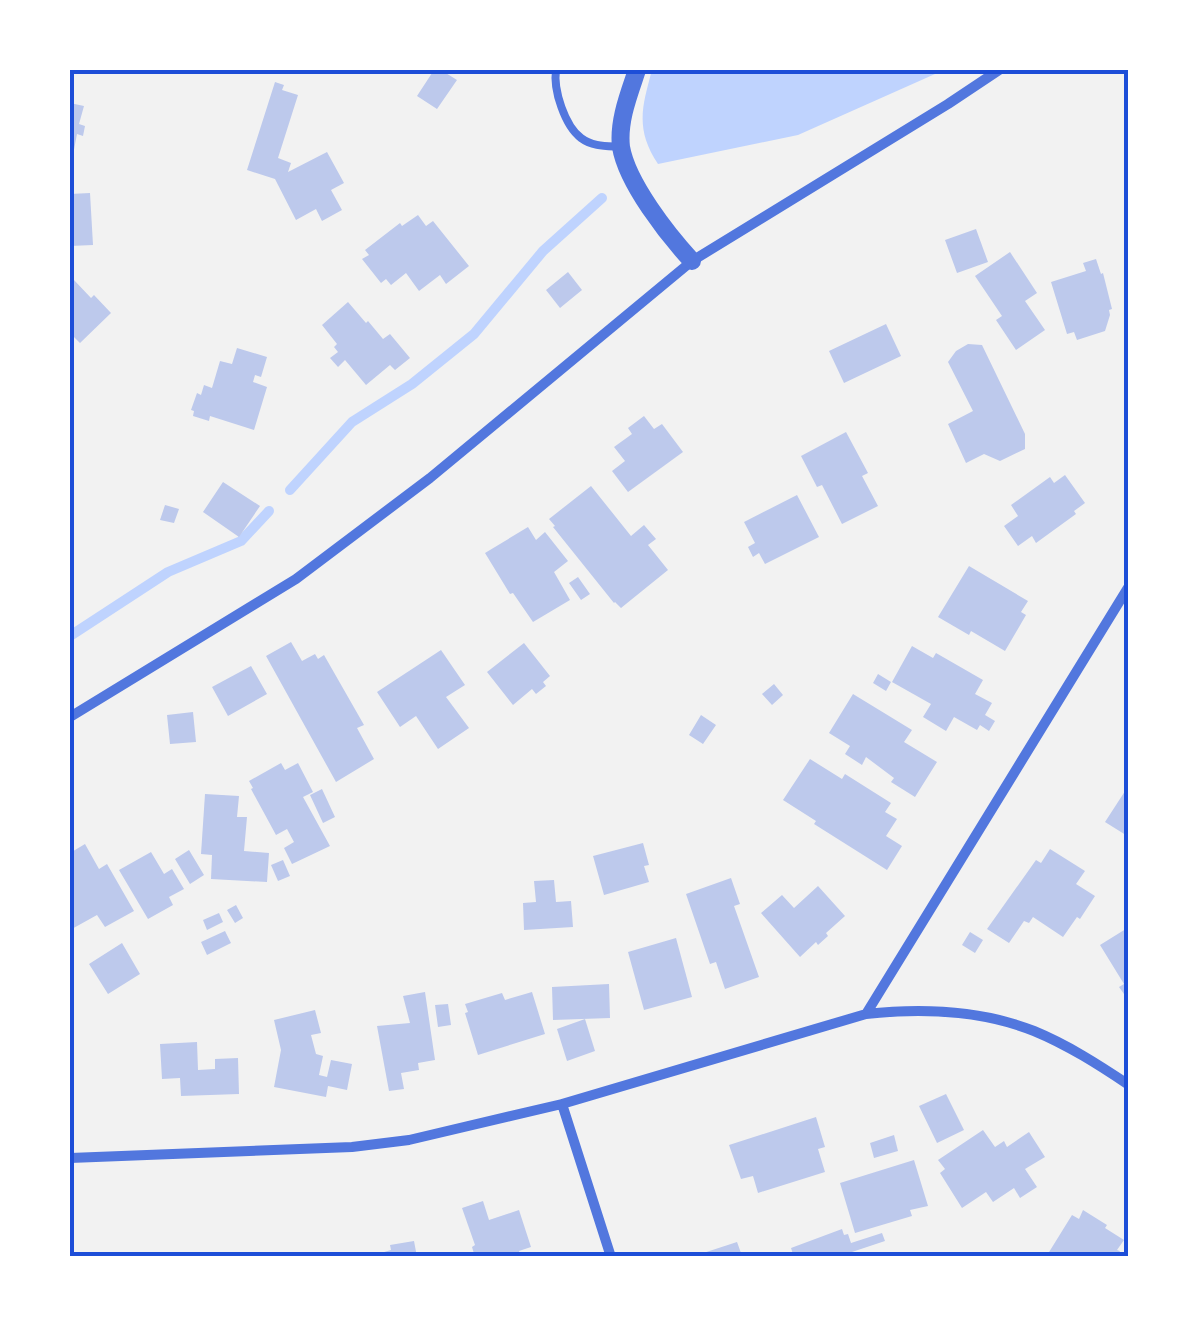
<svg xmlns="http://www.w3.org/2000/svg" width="1199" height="1327" font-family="'Libre Baskerville',serif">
<rect width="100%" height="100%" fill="#f2f2f2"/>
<path fill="#bfd3fe" d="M652 70H944L798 135 658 164C635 129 642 107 652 70Z"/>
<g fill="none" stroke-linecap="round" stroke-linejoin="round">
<path stroke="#bfd3fe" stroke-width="10" d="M290 490 352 422 412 384 474 334 543 251 602 198
M70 636 168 572 241 541 269 511"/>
</g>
<path fill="#bdc9ec" d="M434 70H441L457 80 437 109 417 96Z
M275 82 284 85 282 90 298 95 278 158 291 163 288 172 327 152 344 183 331 190 342 210 322 221 316 209 296 220 275 179 247 170Z
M70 103 84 106 79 124 85 126 83 136 77 134 72 160Z
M90 193 93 245 70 246V194Z
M418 215 426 226 433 221 469 266 446 284 440 275 419 291 406 273 391 285 386 279 381 283 362 259 369 255 365 250 400 223 402 226Z
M976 229 988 262 957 273 945 240Z
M1010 252 1037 293 1025 301 1045 330 1016 350 996 320 1002 316 975 276Z
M1096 259 1101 274 1103 273 1112 309 1109 310 1110 315 1105 331 1077 340 1074 332 1067 334 1051 282 1086 271 1083 263Z
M568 272 582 290 560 308 546 290Z
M74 280 91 298 94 295 111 313 80 343 70 333V284Z
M348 302 366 323 368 321 383 339 390 334 410 358 395 370 390 365 366 385 345 360 338 367 330 358 338 352 334 347 337 344 322 325Z
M886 324 901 356 844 383 829 351Z
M968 344 982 345 1025 434V449L1000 461 984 454 966 463 948 424 973 411 948 362 956 351Z
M237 348 267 357 261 377 255 375 253 382 267 387 254 430 210 416 209 421 193 416 194 411 191 410 197 393 201 395 204 385 212 388 220 361 232 364Z
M644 416 654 429 662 424 683 452 628 492 612 471 625 461 614 447 632 434 628 428Z
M846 432 868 473 862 476 878 506 842 524 822 485 817 487 801 456Z
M1065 475 1085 503 1074 511 1076 514 1036 543 1032 536 1018 546 1004 526 1018 516 1011 505 1050 477 1054 483Z
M223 482 260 506 239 537 203 512Z
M591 486 631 536 644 525 656 539 648 545 668 570 621 608 615 602 614 603 553 527 555 526 549 519Z
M797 495 819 537 765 564 759 553 753 557 748 547 755 543 744 522Z
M165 505 179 509 174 523 160 520Z
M528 527 536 540 545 532 568 561 554 572 570 600 533 622 513 593 510 594 485 553Z
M969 566 1028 601 1021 612 1026 615 1005 651 971 631 969 635 938 617Z
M578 577 590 594 581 600 569 583Z
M291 642 302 661 315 654 318 659 324 655 364 725 357 728 374 759 336 782 266 656Z
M524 643 550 676 543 682 546 686 536 694 532 689 513 705 487 672Z
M912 646 933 658 936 653 983 680 975 694 992 703 985 715 995 721 989 731 980 725 977 730 954 717 946 731 923 717 931 704 892 682Z
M441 650 465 685 446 697 469 728 438 749 416 716 400 727 377 692Z
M251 666 267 694 228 716 212 687Z
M878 674 891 682 886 691 873 683Z
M774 684 783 695 772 705 762 694Z
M853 694 912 730 904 742 937 762 915 797 891 782 894 778 866 757 862 765 845 754 850 746 829 733Z
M193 712 196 742 170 744 167 715Z
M701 715 716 725 703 744 689 735Z
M810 759 842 779 845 774 891 803 885 812 897 819 886 836 902 846 887 870 814 824 816 821 783 800Z
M281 763 285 770 298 763 313 792 303 797 330 846 292 864 284 848 294 842 287 829 276 835 251 789 253 788 249 781Z
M1129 785V837L1105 822Z
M322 789 335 817 323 823 310 795Z
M205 794 239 796 237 817H247L244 851 269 853 267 882 211 879 212 855 201 854Z
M643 843 649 865 644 866 649 882 604 895 593 856Z
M85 844 99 869 107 864 134 911 105 927 97 915 70 930V853Z
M1050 849 1085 871 1076 884 1095 896 1080 919 1077 917 1063 937 1033 917 1029 923 1024 921 1009 943 987 929 1036 860 1041 863Z
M189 850 204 875 190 884 175 859Z
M151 852 164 874 172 869 184 889 169 897 173 905 148 919 119 870Z
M283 860 290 876 278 881 271 865Z
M731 878 740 904 734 906 759 977 725 989 716 962 710 964 686 894Z
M554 880 556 902 571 901 573 927 524 930 523 903 536 902 534 881Z
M818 886 845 916 826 933 828 936 818 945 816 942 800 957 761 913 782 895 794 908Z
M236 905 243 918 235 923 227 910Z
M219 913 223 922 207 930 203 920Z
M1129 927V991L1124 994 1119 987 1124 984 1100 945Z
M225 931 231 943 207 955 201 942Z
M970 932 983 940 975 953 962 945Z
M676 938 692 997 644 1010 628 952Z
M122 943 140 974 108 994 89 964Z
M609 984 610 1018 553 1020 552 987Z
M425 992 435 1060 418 1063 419 1070 401 1073 404 1089 389 1091 377 1026 410 1023 403 996Z
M532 992 545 1034 478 1055 465 1013 468 1012 465 1004 502 993 505 1000Z
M448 1004 451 1025 438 1027 435 1005Z
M315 1010 321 1033 311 1035 316 1054 323 1056 319 1075 327 1077 331 1060 352 1064 347 1090 328 1086 326 1097 274 1087 281 1050 274 1020Z
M585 1019 595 1051 567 1061 557 1029Z
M197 1042 198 1070 215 1069V1059L238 1058 239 1094 181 1096 180 1078 162 1079 160 1044Z
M946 1094 964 1130 937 1143 919 1106Z
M816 1117 825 1147 818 1149 825 1172 758 1193 753 1176 741 1179 729 1145Z
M983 1130 995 1147 1004 1141 1007 1147 1029 1132 1045 1157 1025 1169 1037 1187 1020 1198 1014 1188 993 1202 986 1192 962 1208 940 1173 945 1169 938 1160Z
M894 1135 898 1151 874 1158 870 1143Z
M914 1160 928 1206 910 1210 912 1216 855 1233 840 1183Z
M483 1201 489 1220 519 1210 531 1247 519 1251 521 1257H475L472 1247 475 1245 462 1208Z
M1083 1210 1107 1225 1105 1228 1124 1240 1117 1250 1120 1251 1117 1257H1046L1072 1215 1079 1219Z
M842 1229 844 1235 848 1234 851 1243 882 1233 885 1241 837 1257H794L791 1248Z
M414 1241 417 1257H367L391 1250 390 1245Z
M737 1242 741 1253 729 1257H691Z"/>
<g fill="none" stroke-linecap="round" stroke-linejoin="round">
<path stroke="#5277de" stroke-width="8" d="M556 70C553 90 565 126 581 138 593 147 607 146 621 147"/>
<path stroke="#5277de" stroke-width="10" d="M70 717 296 579 430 478 692 261 948 104 999 70
M866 1014 1129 586
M562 1104 611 1257
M70 1158 352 1147 409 1140 562 1104 866 1014C922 1008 981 1010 1034 1031 1068 1045 1099 1065 1129 1085"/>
<path stroke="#5277de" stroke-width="18" d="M637 70C629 94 618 121 621 147 627 183 668 235 692 261"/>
</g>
<rect width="1199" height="1327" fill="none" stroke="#ffffff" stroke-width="145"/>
<rect x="72" y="72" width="1054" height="1182" fill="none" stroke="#1d4ed8" stroke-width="4"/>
</svg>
